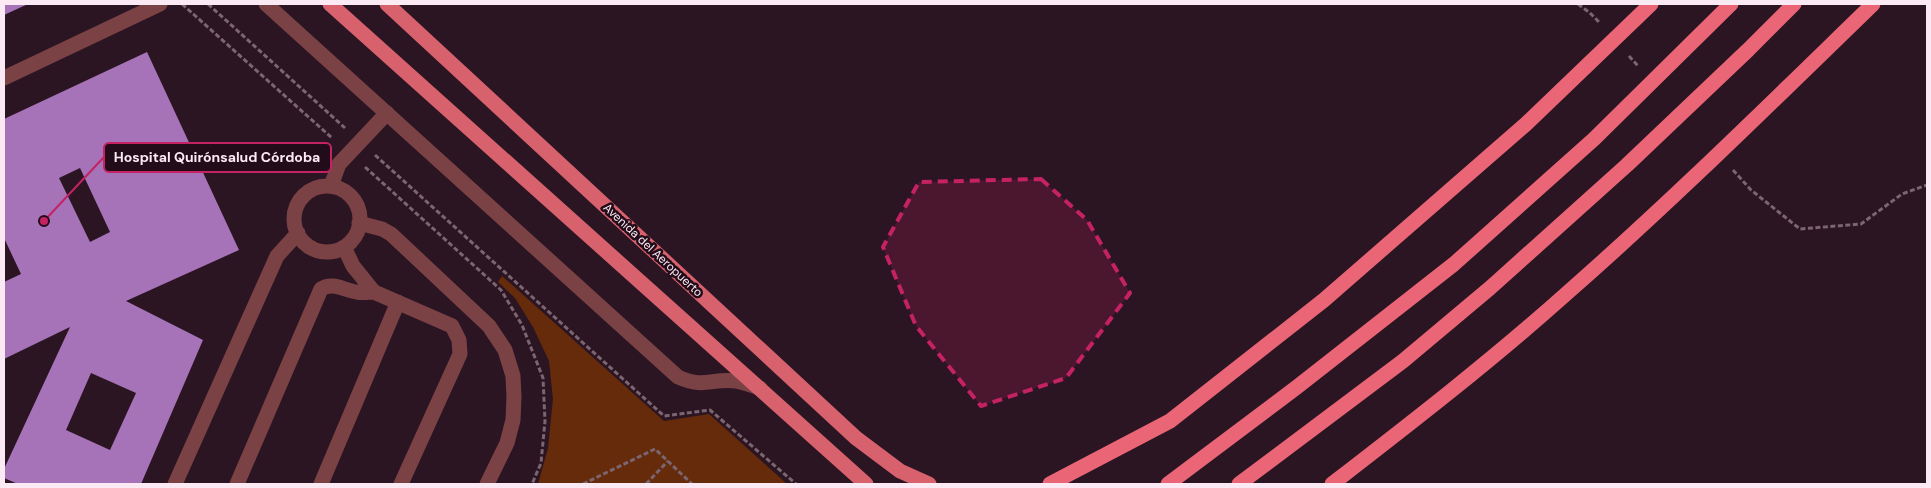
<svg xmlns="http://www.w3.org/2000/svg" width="1931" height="488" font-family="'DM Sans',sans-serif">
<rect width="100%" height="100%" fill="#2c1522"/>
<path fill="#662b0a" d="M502 276 664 421 709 414 787 484H538L548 448 553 399 549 361 533 327 515 298 498 282Z"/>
<path fill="#a673b9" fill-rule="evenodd" d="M4 4H28L4 15Z
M147 52 239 250 126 301 203 340 141 484H18L4 478V469L70 327 4 359V282L21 274 4 238V119ZM80 168 110 232 90 242 59 178ZM91 373 136 393 110 450 66 430Z"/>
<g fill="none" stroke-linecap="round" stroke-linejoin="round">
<path stroke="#7a6570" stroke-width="3" stroke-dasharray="5 2.5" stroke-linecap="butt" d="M182 4 332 138
M208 4 345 128
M1578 4 1590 13 1600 23
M1629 56 1638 66
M375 155 664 416 710 410 796 484
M365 167 501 290 522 325 543 378 545 421 541 463 532 484
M1733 170 1751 190 1800 229 1861 224 1902 194 1927 185
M583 484 655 449 692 484
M646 484 668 461"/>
<path stroke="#7b4246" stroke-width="15" d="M331 186 339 164 387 113
M294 219a33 33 0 1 1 66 0a33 33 0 1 1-66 0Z
M359 223 382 229 391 234 489 326 505 350 513 376 514 397 513 420 507 443 487 484
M344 247 353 266 374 292 452 326 459 340 460 354 401 484
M175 484 277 256 298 233
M237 484 321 289C333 281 345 291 357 292 363 293 369 292 374 292
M321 484 398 302"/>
<path stroke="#7b4246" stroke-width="15" d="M4 78 160 4"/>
<path stroke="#7b4246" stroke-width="15" d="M266 4 678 377C705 389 711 378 736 381 744 382 752 386 760 388"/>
<path stroke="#d8616e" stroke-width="15" d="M330 4 866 484
M387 4 856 438 900 471 929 484"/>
<path stroke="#ea6676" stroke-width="15" d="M1050 484 1170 421 1324 300 1526 124 1651 4
M1168 484 1297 387 1454 264 1594 139 1731 4
M1239 484 1403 361 1490 288 1627 165 1748 50 1794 4
M1332 484C1411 423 1491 361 1566 294 1672 201 1772 102 1873 4"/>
</g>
<path fill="#c52263" fill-opacity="0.2" stroke="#c52263" stroke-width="4" stroke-dasharray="10 6" stroke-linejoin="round" d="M1041 179 1087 220 1130 293 1066 378 981 406 916 326 883 247 919 182Z"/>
<g text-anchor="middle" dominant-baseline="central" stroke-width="5" stroke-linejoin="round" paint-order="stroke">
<g font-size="12" fill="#fbeaf3" stroke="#220c19">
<text transform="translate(653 250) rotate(43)">Avenida del Aeropuerto</text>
</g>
</g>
<path fill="none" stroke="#c52263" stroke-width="2" d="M44 221L104 157"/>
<circle fill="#c52263" stroke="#220c19" stroke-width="2" cx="44" cy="221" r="5"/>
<rect fill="#220c19" stroke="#c52263" stroke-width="2" x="104" y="143" width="227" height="29" rx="5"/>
<g font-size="14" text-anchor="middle" font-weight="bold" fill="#fbeaf3">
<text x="217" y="162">Hospital Quirónsalud Córdoba</text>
</g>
<rect width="1931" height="488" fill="none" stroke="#fbeaf3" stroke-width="10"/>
</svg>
